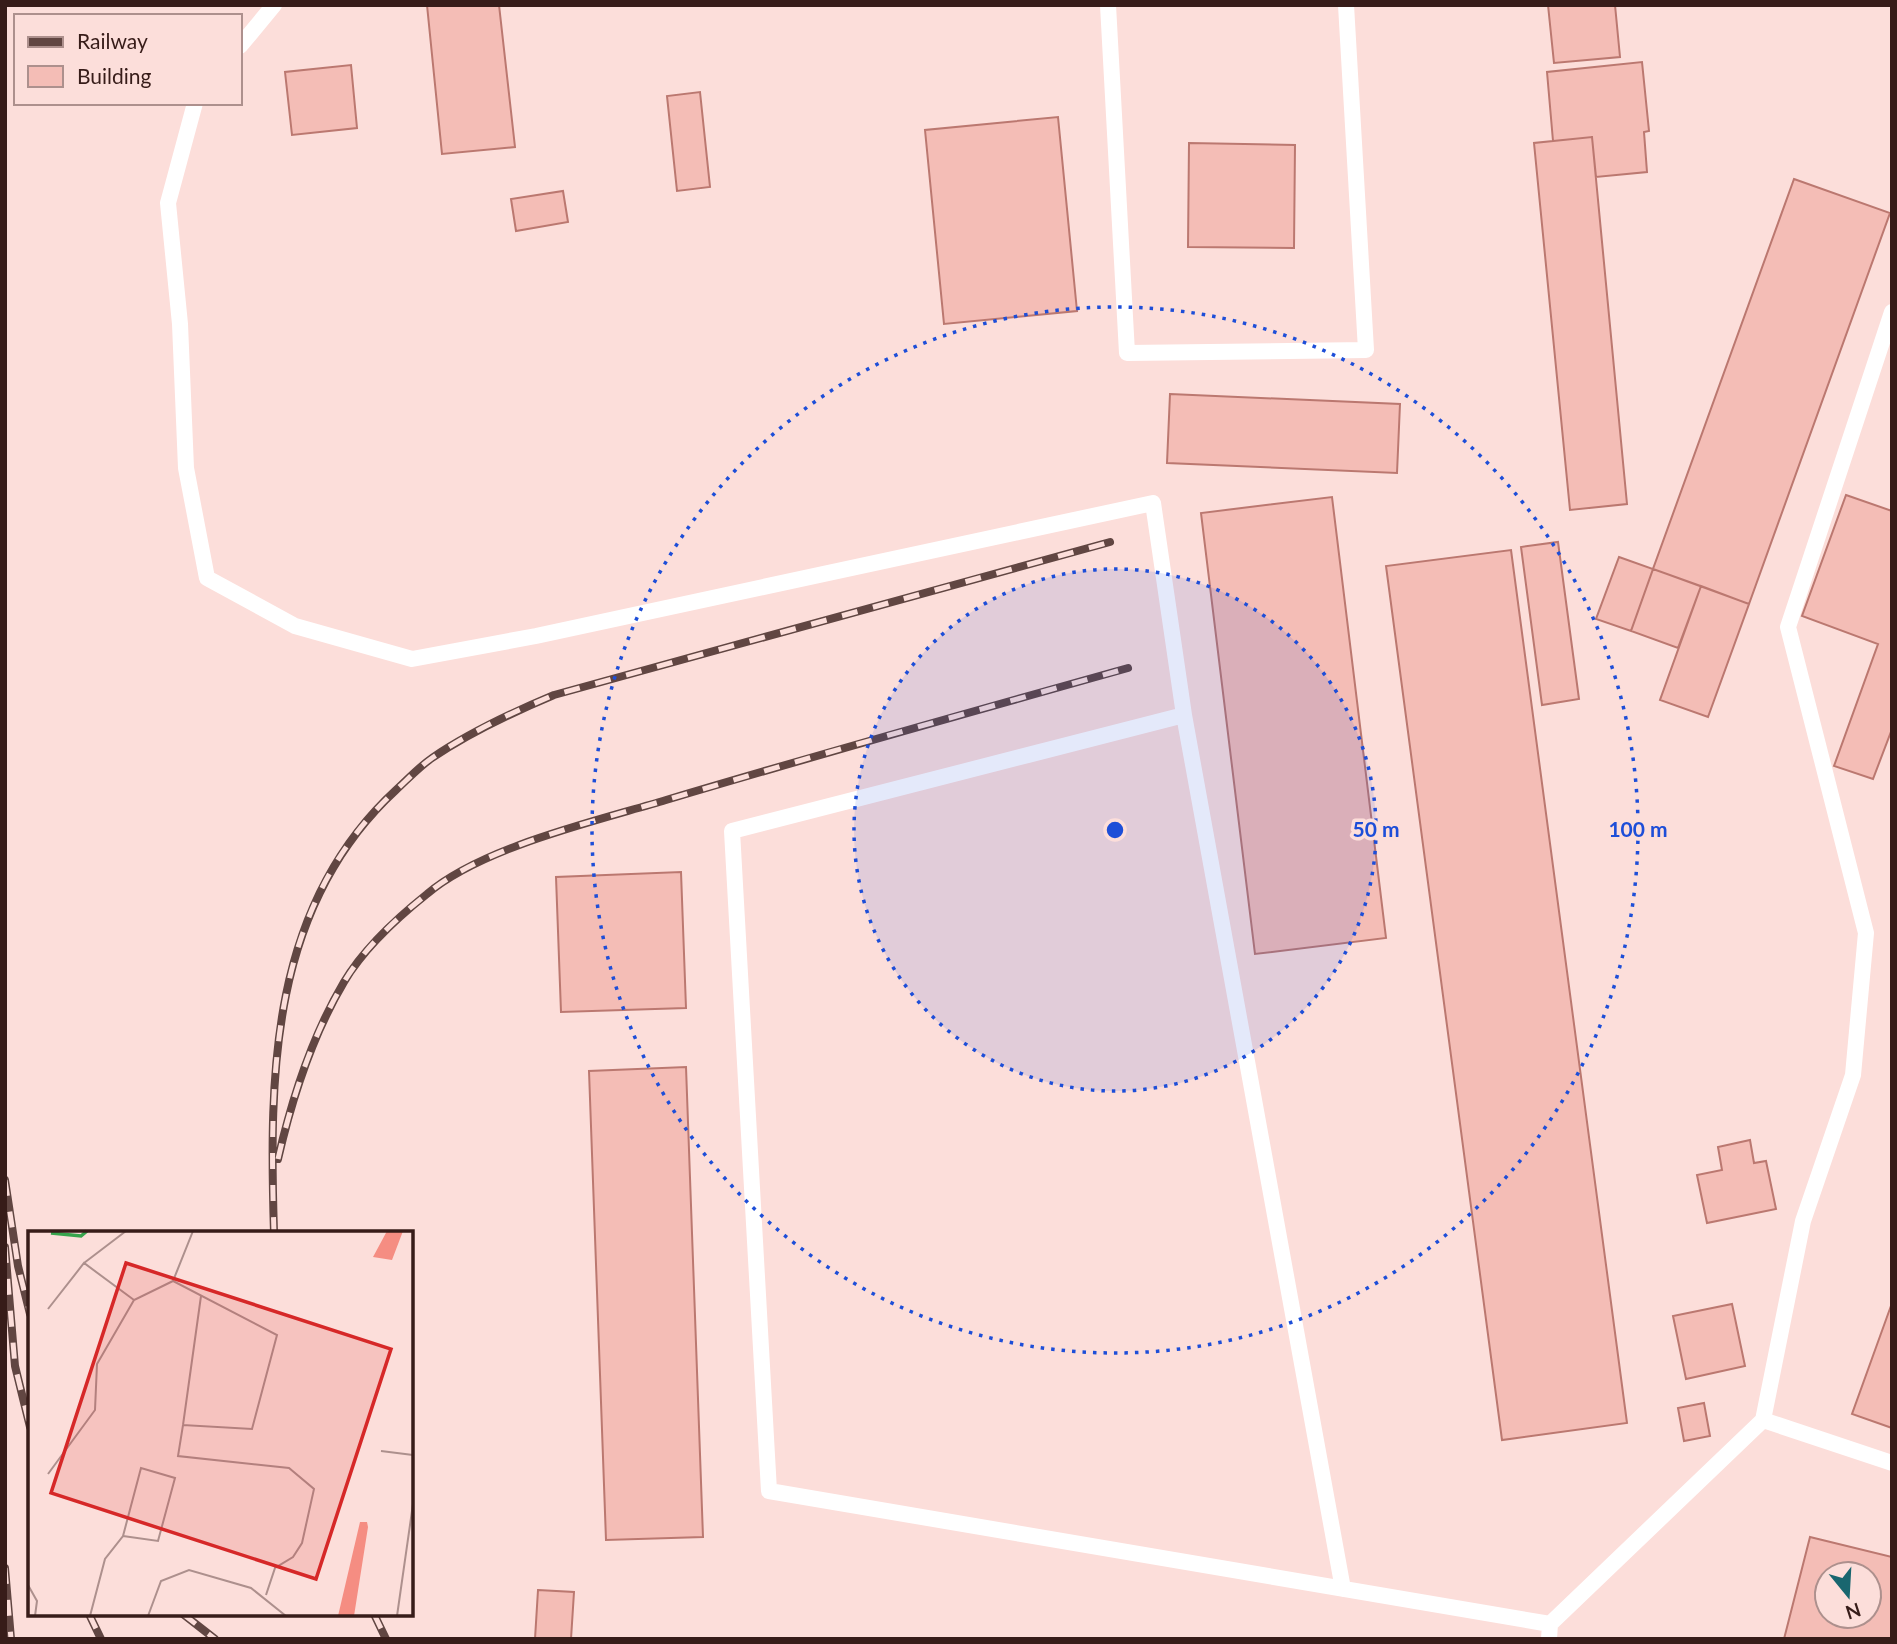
<svg xmlns="http://www.w3.org/2000/svg" width="1897" height="1644" font-family="Lato,sans-serif">
<rect width="100%" height="100%" fill="#fcdeda"/>
<path fill="#f4bdb6" stroke="#bb7870" stroke-width="2" fill-rule="evenodd" d="M427 5H499L515 147 442 154Z
M1548 5H1615L1620 57 1554 63Z
M1642 62 1649 131 1644 132 1647 172 1596 177 1592 137 1553 141 1547 72Z
M351 65 357 128 292 135 285 72Z
M700 92 710 187 677 191 667 96Z
M1058 117 1077 311 944 324 925 130Z
M1592 137 1627 504 1570 510 1534 143Z
M1189 143 1295 145 1294 248 1188 247Z
M1794 179 1890 213 1749 604 1653 569Z
M563 191 568 222 516 231 511 199Z
M1170 394 1400 404 1397 473 1167 463Z
M1846 495 1892 511V729L1873 779 1834 766 1878 644 1802 616Z
M1332 497 1386 938 1255 954 1201 513Z
M1558 542 1579 699 1542 705 1521 547Z
M1511 550 1627 1423 1502 1440 1386 566Z
M1619 557 1653 569 1631 631 1596 619Z
M1653 569 1701 586 1678 648 1631 631Z
M1701 586 1749 604 1708 717 1660 700Z
M681 872 686 1008 561 1012 556 877Z
M686 1067 703 1537 606 1540 589 1071Z
M1750 1140 1754 1163 1766 1161 1776 1209 1707 1223 1697 1175 1722 1170 1718 1147Z
M1892 1303V1428L1852 1414Z
M1732 1304 1745 1366 1686 1379 1673 1316Z
M1704 1403 1710 1436 1684 1441 1678 1408Z
M1810 1537 1892 1557V1639H1784ZM1827 1574H1869V1616H1827Z
M538 1590 574 1592 571 1639H535Z"/>
<g fill="none" stroke-linecap="round" stroke-linejoin="round">
<path stroke="#fff" stroke-width="16" d="M1108 5 1127 353 1366 350 1346 5
M240 46 274 5
M195 103 168 203 180 324 186 468 207 578 295 626 412 659 536 636 1153 503 1184 715 732 831 769 1491 1550 1624 1549 1639
M1184 715 1343 1589
M1763 1420 1892 1463
M1550 1624 1763 1420 1803 1221 1853 1075 1866 933 1788 627 1892 312"/>
<g stroke="#614642" stroke-width="8">
<path id="rail" d="M278 1159C292 1098 312 1036 344 982 364 948 397 918 427 894 482 847 596 821 666 800 820 754 974 711 1128 668
M5 1180 18 1266 30 1314
M274 1233C269 1074 270 906 396 790 408 779 419 767 432 758 470 732 511 713 554 695L1110 542
M5 1247 15 1366 30 1427
M5 1568 11 1639
M89 1614 101 1639
M183 1614 215 1639
M374 1614 386 1639"/>
</g>
<use href="#rail" stroke="#fcdeda" stroke-width="5" stroke-dasharray="16" stroke-linecap="butt"/>
</g>
<circle cx="1115" cy="830" r="261" fill="#1d4ed8" fill-opacity=".12"/>
<g fill="none" stroke="#1d4ed8" stroke-width="3.5" stroke-dasharray="3.5 7">
<circle cx="1115" cy="830" r="261"/>
<circle cx="1115" cy="830" r="523"/>
</g>
<g transform="translate(28 1231)">
<rect width="385" height="385" fill="#fcdeda"/>
<path d="M359 0H375L364 29 345 26ZM332 291H339L340 296 326 385H310Z" fill="#f58d82"/>
<path fill="none" stroke="#37a44d" stroke-width="3.5" d="M23 2 53 5 59 0"/>
<path fill="none" stroke="#ad908d" stroke-width="2" d="M165 0 145 50 249 104 224 198 155 194 150 225 261 237 286 258 274 312 265 326 247 337 238 364M56 32 98 0M20 78 56 32 106 69M155 194 173 65M353 220 385 224M20 243 67 179 69 133 106 69 145 50M0 354 9 370 7 385M62 385 77 328 95 305 113 237 147 247 130 310 95 305M120 385 133 350 161 339 223 357 258 385M369 385 385 273"/>
<path fill="#d62828" fill-opacity="0.15" stroke="#d62828" stroke-width="3.5" d="M98 32 363 118 288 348 23 262Z"/>
<rect width="385" height="385" fill="none" stroke="#371c19" stroke-width="3.5"/>
</g>
<circle cx="1115" cy="830" r="10" fill="#1d4ed8" stroke="#fcdeda" stroke-width="3.5"/>
<g font-size="21" text-anchor="middle" font-weight="bold" fill="#1d4ed8" stroke="#fcdeda" stroke-width="7" stroke-linejoin="round" paint-order="stroke">
<text x="1376" y="837">50 m</text>
<text x="1638" y="837">100 m</text>
</g>
<rect width="1897" height="1644" fill="none" stroke="#371c19" stroke-width="14"/>
<rect x="14" y="14" width="228" height="91" fill="#fcdeda" stroke="#ad908d" stroke-width="2"/>
<rect x="28" y="37" width="35" height="10" fill="#614642" stroke="#ad908d" stroke-width="2"/>
<text x="77" y="49" font-size="21" fill="#371c19">Railway</text>
<rect x="28" y="66" width="35" height="21" fill="#f4bdb6" stroke="#ad908d" stroke-width="2"/>
<text x="77" y="84" font-size="21" fill="#371c19">Building</text>
<g transform="translate(1848 1595) rotate(162)"><circle r="33" fill="#fcdeda" stroke="#ad908d" stroke-width="2"/>
<path d="M0-5L12 26L0 18L-12 26Z" fill="#19666f"/>
<text y="-10" font-size="19" font-weight="bold" text-anchor="middle" fill="#371c19">N</text>
</g>
</svg>
